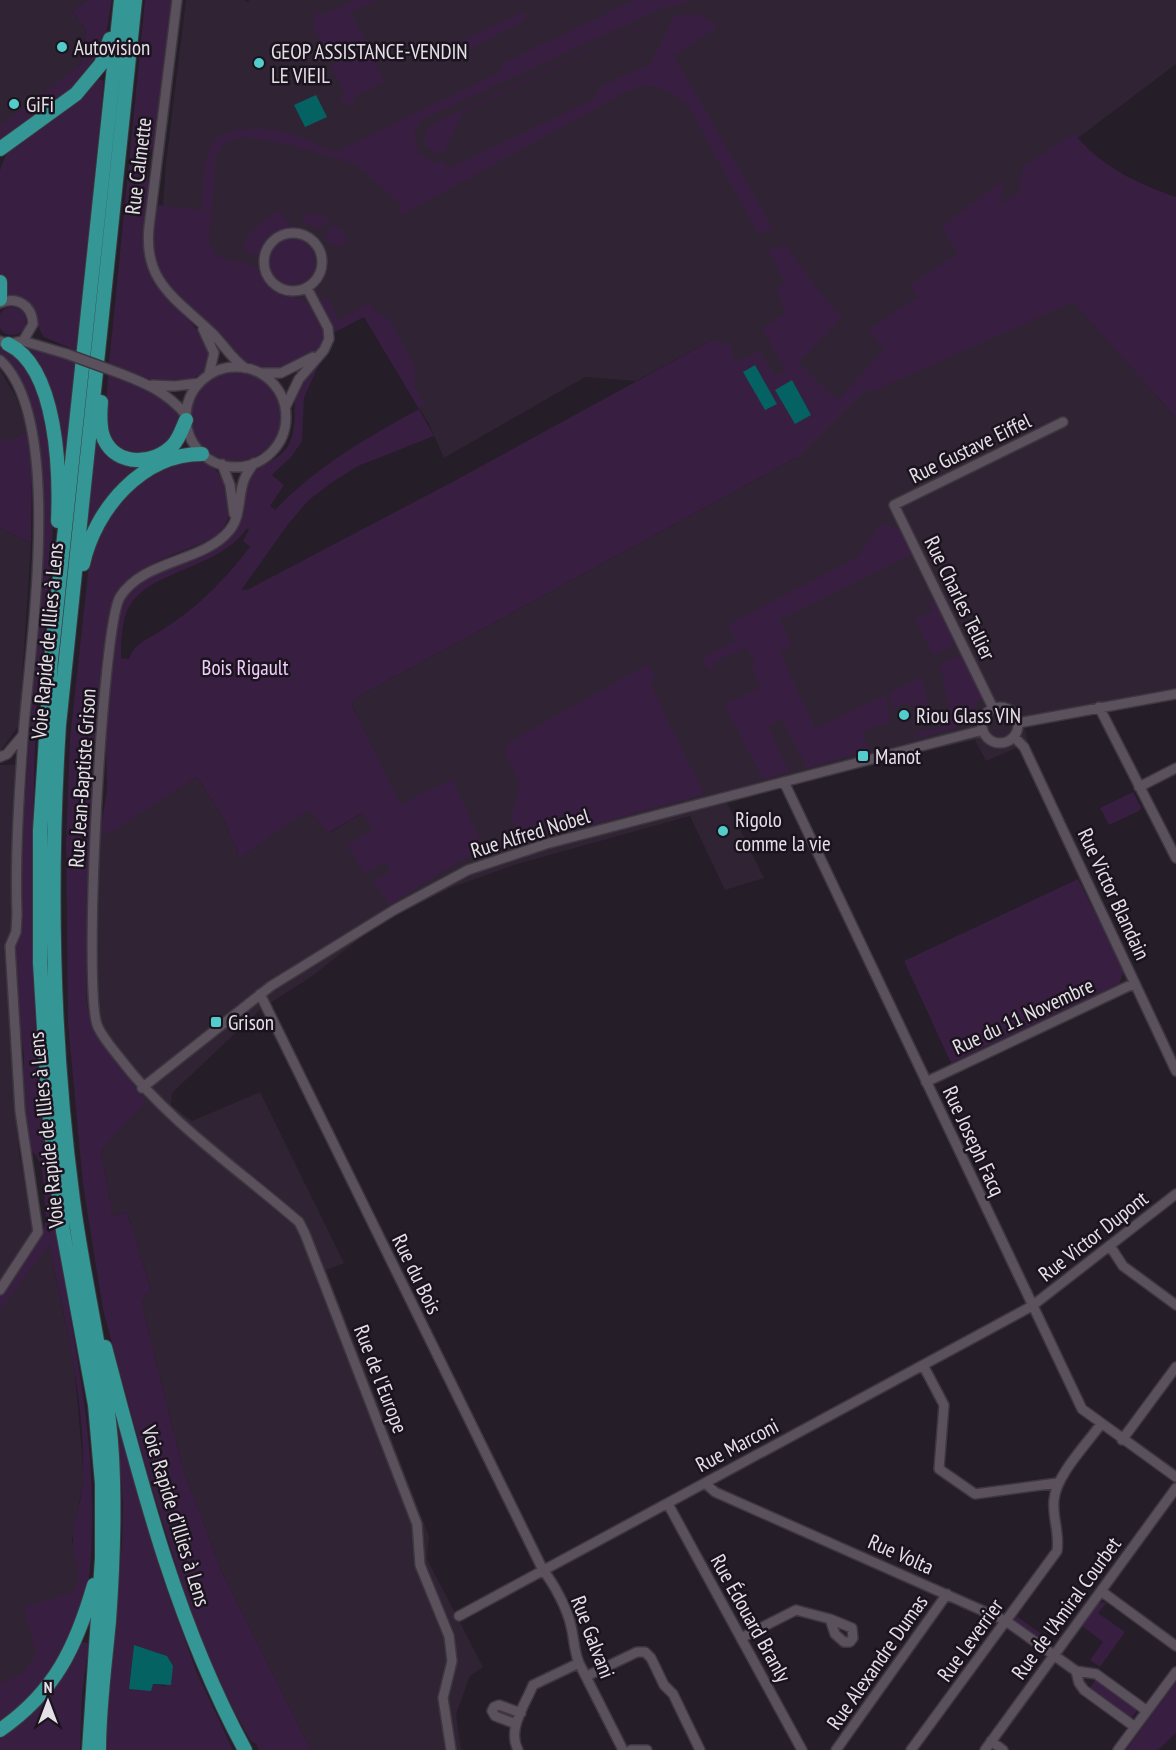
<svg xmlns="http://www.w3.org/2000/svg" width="1176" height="1750" font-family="'PT Sans Narrow',sans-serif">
<rect width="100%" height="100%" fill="#251d27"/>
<path fill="#302434" d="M0 0H87L72 12 86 30 81 64 0 129Z
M186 0H244L247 2 250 0H1176V64L1078 138 1003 222 1176 418V698L1025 728 1028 743 986 761 975 740 884 760 727 803 764 878 725 890 690 816 517 864 450 888 374 927 311 977 262 1008 172 1093 171 1105 192 1121 260 1092 344 1263 326 1270 429 1536 427 1559 483 1667 470 1676 456 1714 461 1750H311L222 1572 184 1472 142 1306 145 1295 151 1290 127 1212 113 1216 101 1153 107 1142 102 1043 93 1030 86 1000 91 835 110 832 197 777 223 817 240 858 309 808 329 833 394 794 352 706 354 699 798 457 712 340 636 381 585 377 444 458 429 424 364 317 335 332 324 333 205 256 211 212 163 206 166 163Z
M0 370 16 397 28 431 10 441H0Z
M0 528 31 543 19 725 2 749 0 765H16L17 770 11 866 12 933 5 954 19 1152 33 1229 49 1245 74 1363 84 1477 72 1541 78 1563V1582L61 1630 37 1671 0 1694Z"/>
<path fill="#381e40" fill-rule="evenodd" d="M87 0H112C108 21 106 43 96 63 81 90 26 122 0 142V126L81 64 86 30 72 12Z
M145 0H173L155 143C145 157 148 178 149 193 151 213 142 233 145 253 150 296 193 313 211 351L206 370C177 394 140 377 109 364Z
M356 0H377L351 12 366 43 329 61 317 33 313 35 315 14 319 11 322 15Z
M634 0H690L676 6 660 9 421 120 414 132 419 154 435 163 446 161 445 170 594 99 600 87 651 63 674 17C691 10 705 16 718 27L674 56 773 228 758 234 690 109C674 91 651 79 628 91L398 217 402 206 358 166 349 162C323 155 258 132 233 139 225 142 221 148 216 155L209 240C215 266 237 258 256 267L270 289 307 302C313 312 326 328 324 339 322 354 285 371 271 371 263 370 252 366 245 363 232 357 219 337 209 326 173 288 135 267 158 205L202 210C204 191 202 159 213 142 226 124 274 128 292 134 307 138 320 147 335 152L502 71 500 65Z
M524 11 527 19 450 60 445 49Z
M653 20 654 21 463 112 445 151 435 153 425 145V134L434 123Z
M355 53 360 63 373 57 384 82 353 98 355 104 347 105 339 97 345 94 331 65Z
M95 78 104 81 77 351 44 337C30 318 38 293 4 297L0 275V170L5 157 9 151Z
M1074 133C1099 165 1137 184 1176 197V418L1073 302 869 393 866 389 798 457 354 699 352 706 400 804 452 779 484 848 423 883 391 905 373 881 391 871 385 861 365 874 347 846 372 829 362 813 328 833 309 809 240 858 223 817 197 777 110 833 100 834C101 817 107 801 107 784 105 749 108 615 130 591 159 559 217 562 240 520 247 507 244 490 250 476 262 462 280 461 289 444 303 416 281 388 319 364L304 398 302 441 292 456 272 475 284 485 270 506 275 510C318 465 365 439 419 409L364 317 335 332 320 301 327 297 339 320 369 303 374 311 389 319 414 365 415 389 425 405 419 409 434 436 358 466 331 483 309 500 289 523 242 589 247 590 456 480 712 340 730 345 736 362 759 351 775 375 785 370 762 328 785 314 777 289 785 283 768 250 785 245 821 294 842 317 798 363 838 400 884 349 867 331 918 296 910 285 958 253 941 227 1003 180 1001 204 1019 193 1023 167ZM247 528 249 530 243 541 250 547C221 584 198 607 159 632 147 639 133 645 129 659L121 658C121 643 121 621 129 607 149 570 220 569 247 528Z
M278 210 294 228C275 231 266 238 258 255L247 253C235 237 267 219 278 210Z
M303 214 327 216 330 219 320 229 302 221Z
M335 223 349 241 343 245 332 246 324 234Z
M269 262a23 23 0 1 1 46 0a23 23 0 1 1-46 0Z
M-2 321a14 14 0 1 1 28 0a14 14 0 1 1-28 0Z
M29 346 75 362 64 486 61 454 26 350Z
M0 347C88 371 42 631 37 700 33 772 33 844 33 916 32 1026 42 1137 59 1246 72 1337 92 1415 92 1509 92 1537 92 1568 86 1595 79 1626 62 1660 43 1686 32 1700 14 1712 0 1724V1683L22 1674 36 1655 24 1607 74 1592C84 1566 72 1559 73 1539 74 1518 83 1497 83 1476 85 1398 65 1321 49 1245L0 1310V1295L41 1237 46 1220 42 1168 36 1155 29 1150 23 1088 24 1054 16 1009 14 951 21 927V859L40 586 37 432 25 386 0 356Z
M191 416a45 45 0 1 1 90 0a45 45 0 1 1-90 0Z
M108 374C132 383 164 390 179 414 190 431 153 454 139 455 132 455 124 450 117 448L105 426Z
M28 431 32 458 31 543 0 528V441H10Z
M97 432 143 465 89 533 86 534Z
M197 457C231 472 245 517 211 539 183 552 145 562 124 585 115 594 112 607 108 619L87 897 86 1000 93 1030 146 1102 107 1142 101 1153 113 1216 127 1212 151 1290 145 1295 142 1306 184 1472 222 1572 311 1750H259L256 1744 250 1740 219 1684 195 1627 148 1475 103 1310 83 1185 68 1024 66 843 70 739 89 563C102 520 130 478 174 460 180 458 190 458 197 457Z
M881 524 899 529 912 554 779 620 792 646 780 653 815 728 886 695 890 723 863 730 868 751 807 768 782 719 768 726 789 771 763 779 724 705 761 687 751 666 755 663 747 647 714 662 716 668 709 671 702 658 736 641 727 625 858 557Z
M935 600 955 641 951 646 933 655 915 619 933 611 930 603Z
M962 654 982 699 976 702 965 725 914 739 916 733 942 727 946 719 951 718 940 664Z
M648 664 656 679 650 683 704 794 581 828 560 826 522 836 511 819 520 785 505 754 509 742Z
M922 676 931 721 918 725 913 702 895 707 893 710 890 693Z
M1133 792 1141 807 1139 811 1109 825 1100 808Z
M1078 879 1124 971 1119 984 951 1063 904 961Z
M115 1413 162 1576 197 1673 233 1750H105L122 1542 123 1503ZM134 1645 167 1656 166 1686 153 1684 129 1689Z
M1107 1602 1098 1613 1125 1632 1100 1667 1090 1660 1103 1642 1082 1626 1098 1603Z
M1015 1615 1050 1640 1046 1645 1012 1619Z
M85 1642 89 1644 82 1694 80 1750H0V1735L79 1643Z
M1097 1678 1103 1686 1138 1709 1131 1719 1098 1693 1096 1694 1089 1689Z
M1176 1682V1733L1158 1750H1126Z"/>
<path fill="#046262" d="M316 95 327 117 305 127 294 105Z
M755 365 777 404 765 410 743 372Z
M792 380 811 415 795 424 775 390Z
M134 1645 167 1656 173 1666 171 1685 153 1684 151 1691 129 1689Z"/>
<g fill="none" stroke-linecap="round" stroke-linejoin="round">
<g stroke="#3d373f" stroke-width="12">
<path id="minor" d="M177 0 149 227C143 283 177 299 213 334 224 345 231 358 245 368
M264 262a29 29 0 1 1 58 0a29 29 0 1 1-58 0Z
M0 303C17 296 32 305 33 324L23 341 8 344 0 341
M203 329 214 353 209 374
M23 341 67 354
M0 360C66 420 29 652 23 737 19 796 15 856 17 915L16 932 10 946
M186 417a50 50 0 1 1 100 0a50 50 0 1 1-100 0Z
M119 373C145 383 167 392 186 415
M262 373H281L313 357
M152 385 175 386 199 383
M285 408 299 379 324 350 329 339 328 328 307 288
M254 463C250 469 245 475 243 483 238 499 241 517 229 531 203 562 143 560 120 597 102 625 82 997 98 1027 103 1038 112 1048 119 1057 168 1122 238 1169 299 1222L305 1234 417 1524 420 1565 449 1636 452 1661 443 1698 451 1750
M222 464 230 485 234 514
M1099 707 1176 858
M982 725a18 18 0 1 1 36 0a18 18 0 1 1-36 0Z
M993 708 894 505 1063 422
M1018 723 1176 694
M1014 737 1024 747 1176 1071
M0 757 7 754 23 735
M784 782 1082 1409 1176 1477
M1139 787 1176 768
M260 994 543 1570C554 1584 567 1608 571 1626 574 1638 574 1651 579 1663L623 1750
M926 1082 1135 983
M142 1088 271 986 394 910 468 870 546 844 983 730
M1110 1246 1123 1266 1176 1305
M0 1290 38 1232 20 1111 10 946
M923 1365 944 1405 939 1469 975 1494 1057 1483
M1122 1440 1176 1367
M705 1483 715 1492 1006 1621 1076 1671
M668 1504 802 1750
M1101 1591 1176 1646
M459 1616 1032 1306 1176 1194
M741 1638 796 1610 830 1619 835 1634 844 1642H850L853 1638 852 1628 830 1619
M587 1676 637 1652H645L651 1658 664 1685 673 1694 700 1750
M516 1724 495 1716 492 1711 494 1707 499 1705 521 1713
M1135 1727 1084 1690 1079 1683 1076 1671 1096 1674 1147 1711
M991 1741 1003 1750
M518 1750C507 1729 525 1705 533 1685L579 1663
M631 1750H647
M836 1750 947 1594
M911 1750 1057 1551C1060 1533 1052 1517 1054 1500 1056 1475 1086 1445 1101 1424
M985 1750 1176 1488
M1118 1750 1176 1672"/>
</g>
<g stroke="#3d373f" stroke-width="16">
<path id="highway" d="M0 149 76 94 101 64 110 39
M0 282V299
M8 344C58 368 60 474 58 521
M101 402C100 414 99 428 104 439 117 467 154 465 173 445 179 439 182 429 186 420
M83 564C95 509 142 454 202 454
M105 1347C141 1484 177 1625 245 1750
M0 1730C55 1692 76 1647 94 1585
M89 1750 102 1558V1484L95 1405 63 1231 49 1111 40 963V830L51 660 121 0
M99 1750C99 1707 105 1664 109 1621 113 1566 115 1511 112 1456 107 1370 84 1285 73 1200 52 1042 49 884 59 725L135 0"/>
</g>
<use href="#minor" stroke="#5a515d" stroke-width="9"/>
<use href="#highway" stroke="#349695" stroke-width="14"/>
<g stroke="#3d373f" stroke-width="12" stroke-linecap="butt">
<path id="minor-bridge" d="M67 354 119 373"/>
</g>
<use href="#minor-bridge" stroke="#5a515d" stroke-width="9"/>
</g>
<g fill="#52cdcc" stroke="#1b141e" stroke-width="2">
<circle cx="62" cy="47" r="6"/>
<circle cx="259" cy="63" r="6"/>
<circle cx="14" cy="104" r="6"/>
<circle cx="904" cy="715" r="6"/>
<rect x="857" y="750" width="12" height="12" rx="3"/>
<circle cx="723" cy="831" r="6"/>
<rect x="210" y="1016" width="12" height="12" rx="3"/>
</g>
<g text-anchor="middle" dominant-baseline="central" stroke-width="5" stroke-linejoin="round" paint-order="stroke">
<g font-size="21" fill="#e5e0e7" stroke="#1b141e" text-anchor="start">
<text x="74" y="47">Autovision</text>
<text x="271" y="51">GEOP ASSISTANCE-VENDIN<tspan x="271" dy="24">LE VIEIL</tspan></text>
<text x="26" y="104">GiFi</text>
<text x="916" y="715">Riou Glass VIN</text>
<text x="875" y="756">Manot</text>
<text x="735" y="819">Rigolo<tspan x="735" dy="24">comme la vie</tspan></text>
<text x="228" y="1022">Grison</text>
</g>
<g font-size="21" fill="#e5e0e7" stroke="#1b141e">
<text transform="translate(138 166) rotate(-83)">Rue Calmette</text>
<text transform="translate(970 448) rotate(-26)">Rue Gustave Eiffel</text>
<text transform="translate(960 598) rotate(64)">Rue Charles Tellier</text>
<text transform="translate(47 641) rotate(-85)">Voie Rapide de Illies à Lens</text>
<text transform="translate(82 778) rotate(-86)">Rue Jean-Baptiste Grison</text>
<text transform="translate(530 833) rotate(-17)">Rue Alfred Nobel</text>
<text transform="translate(1114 894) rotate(65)">Rue Victor Blandain</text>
<text transform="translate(1023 1016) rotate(-25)">Rue du 11 Novembre</text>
<text transform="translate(46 1130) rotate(-96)">Voie Rapide de Illies à Lens</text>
<text transform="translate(974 1141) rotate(65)">Rue Joseph Facq</text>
<text transform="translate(1093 1236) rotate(-38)">Rue Victor Dupont</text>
<text transform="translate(417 1274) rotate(64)">Rue du Bois</text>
<text transform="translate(381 1379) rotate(69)">Rue de l'Europe</text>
<text transform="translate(737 1445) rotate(-28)">Rue Marconi</text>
<text transform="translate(176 1516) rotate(73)">Voie Rapide d’Illies à Lens</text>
<text transform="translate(901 1554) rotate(24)">Rue Volta</text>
<text transform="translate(1066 1608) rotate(-54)">Rue de l'Amiral Courbet</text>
<text transform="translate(751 1618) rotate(61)">Rue Édouard Branly</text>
<text transform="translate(593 1637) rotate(69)">Rue Galvani</text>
<text transform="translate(970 1640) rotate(-54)">Rue Leverrier</text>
<text transform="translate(877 1662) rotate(-55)">Rue Alexandre Dumas</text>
</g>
<g font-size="21" fill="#f0cdfc" stroke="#1b141e">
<text x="245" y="667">Bois Rigault</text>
</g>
</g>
<g transform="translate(48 1702)" stroke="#1b141e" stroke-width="4.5" paint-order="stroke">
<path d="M0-4.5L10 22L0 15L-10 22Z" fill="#e5e0e7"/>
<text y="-9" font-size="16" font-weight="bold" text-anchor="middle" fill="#e5e0e7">N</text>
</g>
</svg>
